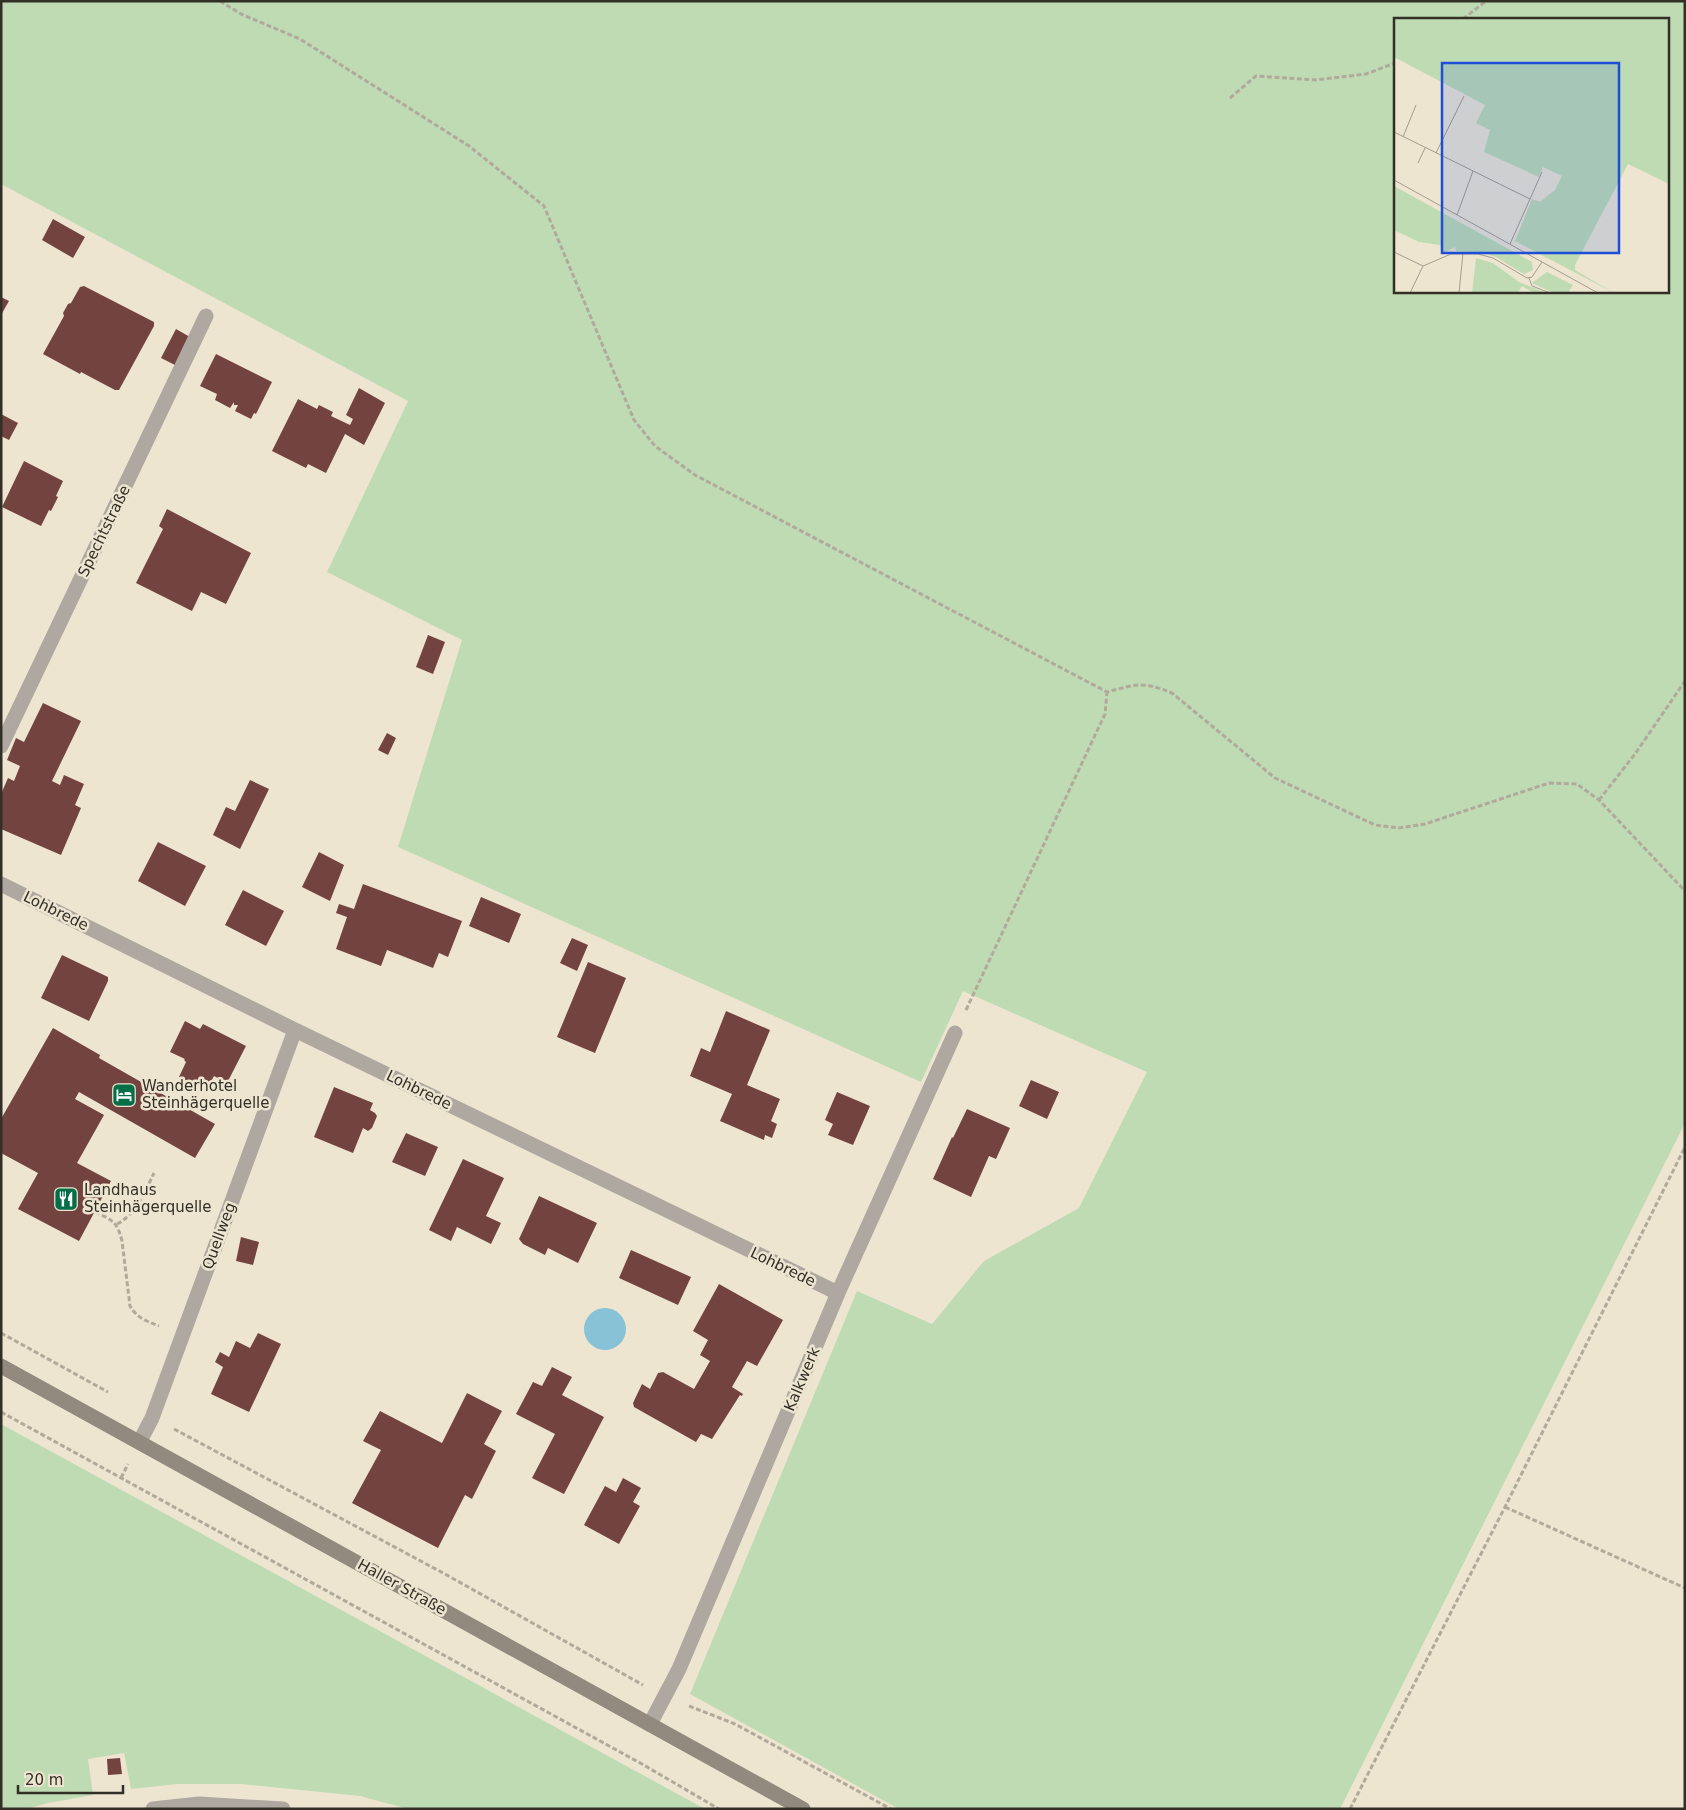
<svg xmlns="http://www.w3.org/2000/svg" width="1686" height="1810" font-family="'DejaVu Sans',sans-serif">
<rect width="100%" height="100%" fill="#eee5d1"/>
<path fill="#bfdbb3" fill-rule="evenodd" d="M1 1H1685V1123L1340 1809H899L690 1694 857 1291 932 1324 984 1261 1079 1208 1147 1072 963 991 921 1082 398 847 462 640 327 572 408 401 1 184ZM1395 19H1667V291H1395Z
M1 1424 705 1809H408L360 1796 241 1784H178L131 1789 124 1753 88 1759 93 1795 48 1803 26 1809H1Z"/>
<path fill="#87c2d6" d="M584 1329a21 21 0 1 1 42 0a21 21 0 1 1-42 0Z"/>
<path fill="#734340" d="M53 219 85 237 73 258 42 240Z
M84 286 154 322V326L119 390H115L81 372 80 374 43 354 64 316 63 313 68 304 71 303 80 287Z
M1 297 9 301 1 315Z
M176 329 190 337 175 365 161 358Z
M216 354 272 382 256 414 254 413 251 419 235 411 238 405H234V402L230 408 215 400 217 394 200 386Z
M359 388 385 403 364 445 345 434 326 473 308 464 306 468 272 451 298 399 317 409 319 405 333 412 331 416 350 425 353 419 346 415Z
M1 414 18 423 9 440 1 436Z
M24 461 63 481 56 496 58 497 51 511 49 510 41 526 2 507Z
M167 509 251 553 226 604 201 592 192 611 136 583 163 529 159 526Z
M428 635 445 642 433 674 416 667Z
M43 703 81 721 52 781 60 785 64 775 84 784 75 805 81 808 61 855 1 829V794L8 778 14 781 20 766 7 760 16 738 24 742Z
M387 733 396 738 388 755 378 750Z
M250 780 269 789 240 849 213 835 226 807 235 811Z
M158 842 206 866 185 906 138 881Z
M319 852 344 865 330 901 302 887Z
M363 884 462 921 448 957 439 953 433 968 387 950 381 966 336 949 347 917 336 913 339 904 354 909Z
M243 890 284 911 266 946 225 925Z
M481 897 521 914 509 943 469 926Z
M572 938 588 945 577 971 560 963Z
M62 955 108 977V981L89 1021 41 998Z
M588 962 626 978 595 1053 557 1037Z
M726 1011 770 1030 747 1085 780 1099 771 1121 777 1124 772 1138 765 1135 764 1140 720 1121 732 1094 690 1076 701 1048 710 1052Z
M185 1021 200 1029 203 1024 246 1046 227 1083 214 1076 206 1091 179 1077 186 1062 184 1060 185 1059 170 1052Z
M53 1028 100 1055 99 1058 215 1124 195 1158 79 1092 75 1099 104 1115 77 1163 111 1181 79 1241 18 1209 38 1173 1 1153V1119Z
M1031 1080 1059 1092 1047 1119 1019 1106Z
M334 1087 373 1103 370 1110 375 1113 377 1116 372 1128 368 1131 363 1128 353 1153 314 1137Z
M837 1092 870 1106 853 1145 828 1135 833 1124 825 1120Z
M967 1109 1010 1128 996 1159 989 1156 971 1197 933 1179 952 1137 953 1138Z
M406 1133 438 1147 425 1176 392 1162Z
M463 1159 504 1178 486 1216 501 1223 491 1244 457 1227 451 1241 429 1230Z
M539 1196 597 1223 578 1263 548 1248 545 1255 523 1244 519 1239Z
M241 1237 259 1242 253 1265 236 1261Z
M631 1250 691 1277 678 1305 619 1278Z
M719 1284 783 1320 757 1366 747 1361 732 1387 743 1394 742 1396 740 1395 712 1439 701 1434 696 1442 634 1407 633 1403 642 1384 650 1389 658 1373 663 1372 694 1389 710 1361 700 1355 708 1340 693 1331Z
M258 1333 281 1344 249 1412 211 1394 223 1367 215 1362 220 1352 229 1357 236 1341 250 1348Z
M552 1367 572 1377 562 1395 604 1417 564 1494 532 1478 555 1434 516 1414 533 1382 542 1386Z
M467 1393 502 1411 484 1444 496 1451 472 1499 465 1495 438 1548 352 1503 381 1450 363 1441 380 1411 442 1443Z
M623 1478 641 1488 633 1502 640 1506 619 1544 584 1525 605 1486 616 1492Z
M120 1758 122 1774 108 1775 107 1759Z"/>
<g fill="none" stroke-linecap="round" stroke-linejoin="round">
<path stroke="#b1aa9a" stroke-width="3" stroke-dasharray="5 2.5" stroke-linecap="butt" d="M220 1 241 14 300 39 469 146 544 206 634 420 655 446 695 475 1107 692C1137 684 1142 681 1172 693L1275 778 1375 825 1399 828 1425 824 1549 783 1577 784 1599 800 1685 891
M1463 19 1486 1
M1230 98 1256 76 1315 80 1366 74 1395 63
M1599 800 1635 754 1685 681
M966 1010 1105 714 1107 692
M95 1212C112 1220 117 1221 122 1241L130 1306C137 1318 146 1321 159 1326
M117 1224C136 1214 145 1192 154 1173
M1 1333 108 1392
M1 1412 642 1764 719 1809
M174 1429 445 1574 643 1685
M121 1478 128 1464
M1505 1507 1685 1588
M689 1706 735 1724 891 1809
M1350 1809 1505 1507 1685 1147"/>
<path stroke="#aea8a0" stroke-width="15" d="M1 746 206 316
M1 884 295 1030 838 1293
M140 1441 152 1418 295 1030
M650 1724 679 1669 838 1293 955 1033
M153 1809 199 1804 283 1809"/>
<path stroke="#928a7f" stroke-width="15" d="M1 1366 803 1809"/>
</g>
<defs>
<g id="hotel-square" transform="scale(1.25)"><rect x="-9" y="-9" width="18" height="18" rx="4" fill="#026f47" stroke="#eee5d1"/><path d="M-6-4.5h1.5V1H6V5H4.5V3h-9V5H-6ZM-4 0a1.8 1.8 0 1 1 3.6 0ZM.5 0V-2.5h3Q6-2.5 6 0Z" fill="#fff"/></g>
<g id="restaurant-square" transform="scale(1.25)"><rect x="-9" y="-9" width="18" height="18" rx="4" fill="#026f47" stroke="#eee5d1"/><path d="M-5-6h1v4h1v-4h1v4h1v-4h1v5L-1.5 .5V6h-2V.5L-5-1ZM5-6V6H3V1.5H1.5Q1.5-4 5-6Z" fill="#fff"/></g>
</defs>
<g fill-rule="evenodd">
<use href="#hotel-square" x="124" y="1095"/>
<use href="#restaurant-square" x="66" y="1199"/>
</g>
<g text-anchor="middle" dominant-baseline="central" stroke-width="5" stroke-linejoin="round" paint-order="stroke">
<g font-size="15" fill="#322f27" stroke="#eee5d1">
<text transform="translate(104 531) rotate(-64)">Spechtstraße</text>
<text transform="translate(56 911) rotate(26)">Lohbrede</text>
<text transform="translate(419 1090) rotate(26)">Lohbrede</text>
<text transform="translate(219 1236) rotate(-70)">Quellweg</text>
<text transform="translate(783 1267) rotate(26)">Lohbrede</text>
<text transform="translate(802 1379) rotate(-67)">Kalkwerk</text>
<text transform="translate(402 1587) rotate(29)">Haller Straße</text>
</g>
<g font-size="15" fill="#322f27" stroke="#eee5d1" text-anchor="start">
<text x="142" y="1086">Wanderhotel<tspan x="142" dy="17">Steinhägerquelle</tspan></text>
<text x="84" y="1190">Landhaus<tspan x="84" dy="17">Steinhägerquelle</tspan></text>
</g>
</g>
<g transform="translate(1394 18)">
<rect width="275" height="275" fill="#eee5d1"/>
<path d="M0 0H275V166L234 146 181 247V252L220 275 121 223 138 181 146 184 161 172 168 158 149 149 145 159 90 134 96 112 82 105 91 87 0 39ZM0 168 138 244 139 252 130 256 102 239 86 234 62 233 61 229 48 236 46 227 25 224 0 212ZM82 240 99 245 125 264 152 275H140L128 268 124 275H78ZM153 254 179 267 174 275H160L138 265Z" fill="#bfdbb3"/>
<path fill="none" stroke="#a39c8d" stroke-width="1" d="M0 114 136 181M9 119 22 87M42 135 70 78M24 145 31 130M0 162 204 275M63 197 79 153M116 226 148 154M0 234 29 248M135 260 138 268 156 275M16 275 29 248 57 236H84L99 240 133 260 138 259 148 244M65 275 69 235"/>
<path fill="#1d4ed8" fill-opacity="0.15" stroke="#1d4ed8" stroke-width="2.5" d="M48 45H225V235H48Z"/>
<rect width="275" height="275" fill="none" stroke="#322f27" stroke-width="2.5"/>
</g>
<rect width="1686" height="1810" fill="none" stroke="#322f27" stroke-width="5"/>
<path d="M18 1785v8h105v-8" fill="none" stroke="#322f27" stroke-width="2.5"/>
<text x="25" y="1785" font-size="15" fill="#322f27" stroke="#eee5d1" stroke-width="4" paint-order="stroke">20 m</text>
</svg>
